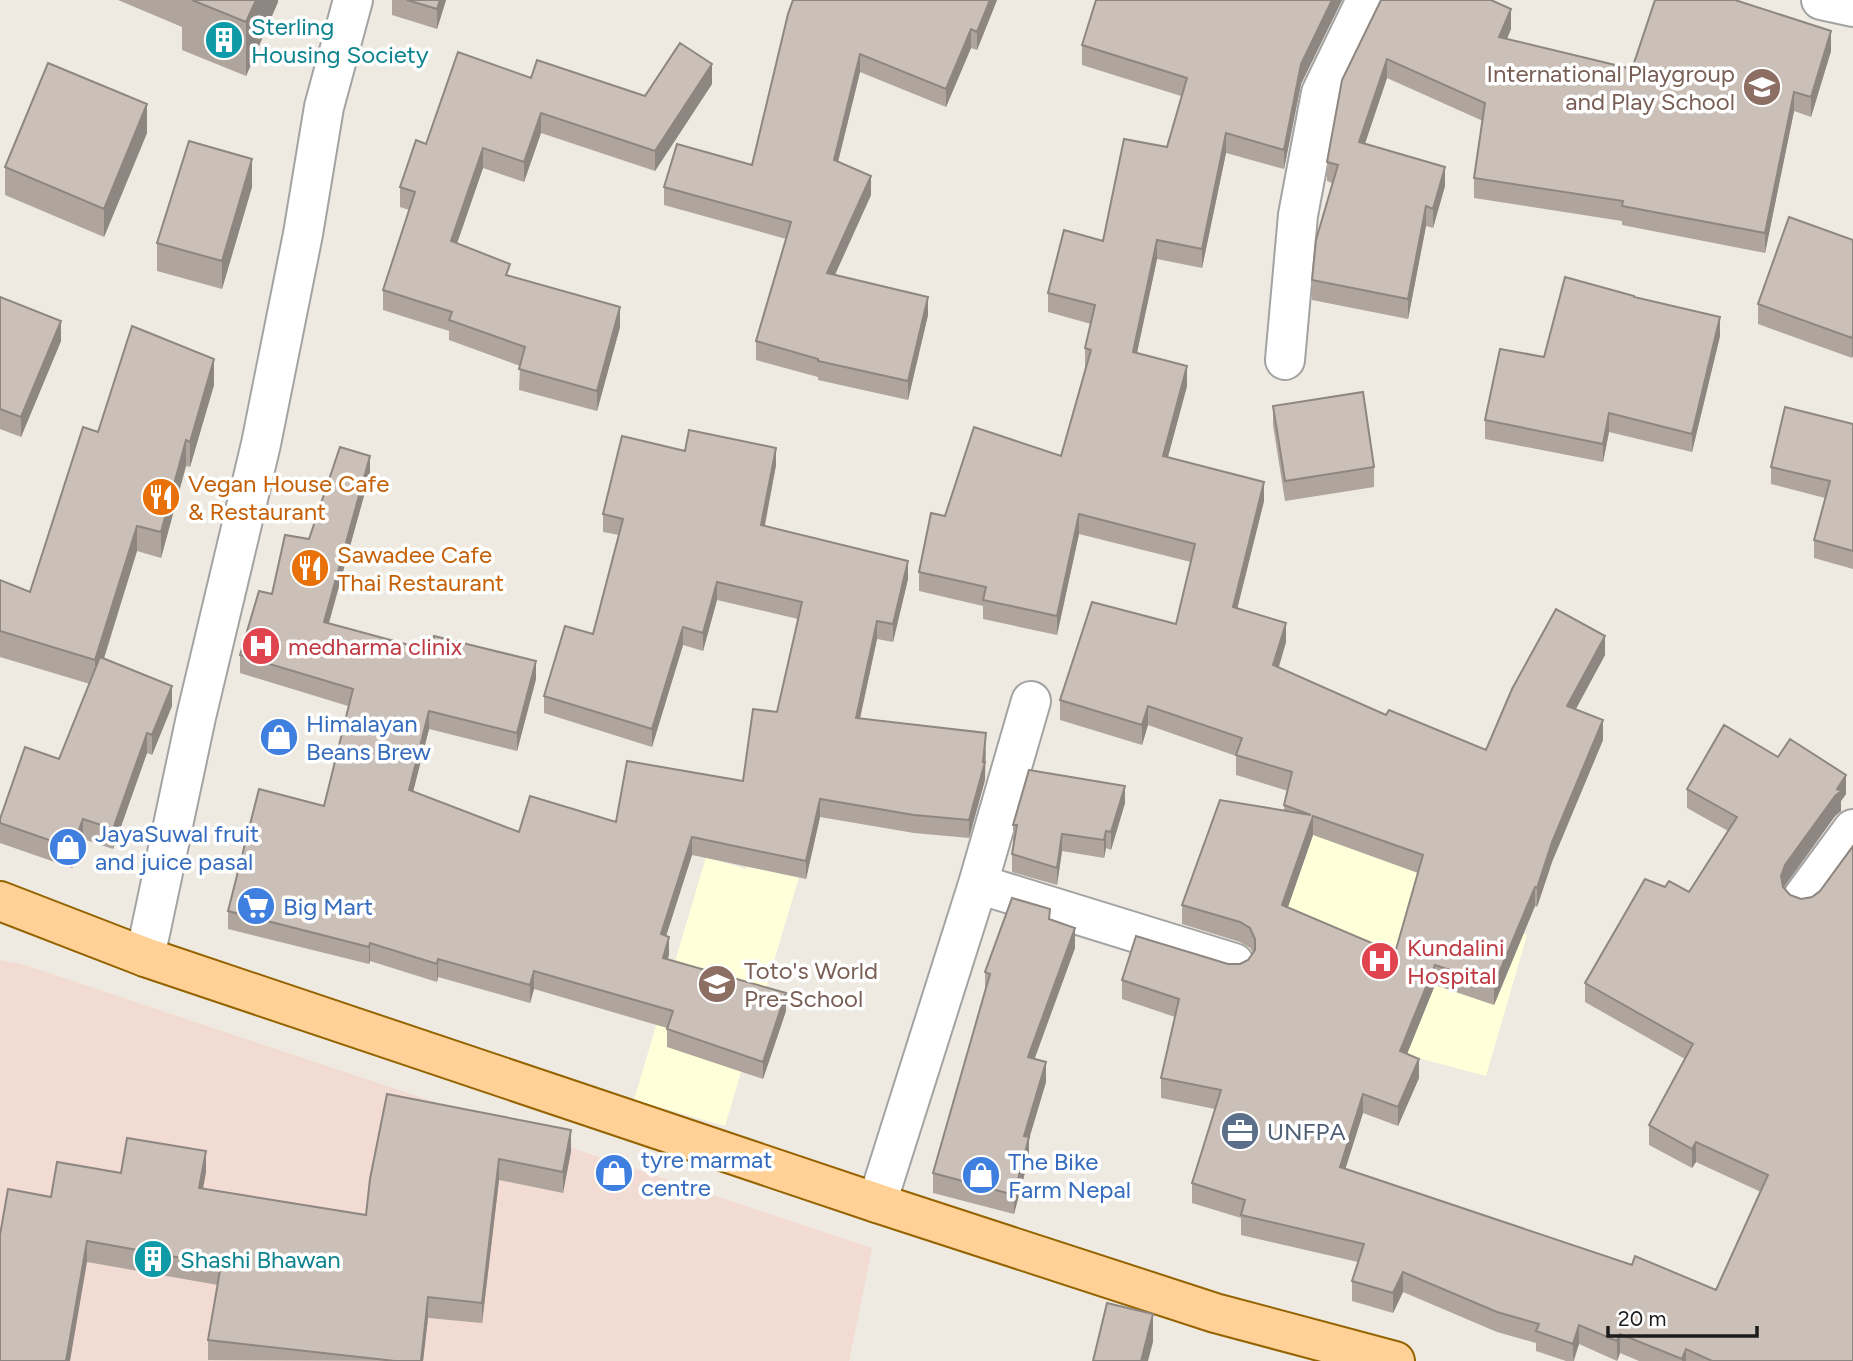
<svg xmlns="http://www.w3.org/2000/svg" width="1853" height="1361" font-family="Figtree,sans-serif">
<rect width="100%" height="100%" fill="#efeae1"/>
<path fill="#ffffda" d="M1294 797 1458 849 1441 909 1527 935 1486 1076 1422 1059 1231 987Z
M762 815 813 830 725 1126 634 1100 706 857 746 869Z"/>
<path fill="#f2dbd2" d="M0 960 22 964 872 1248 849 1361H0Z"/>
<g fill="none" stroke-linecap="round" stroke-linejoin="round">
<g stroke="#a3a3a3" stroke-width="42">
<path id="minor" d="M1821 0 1853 7
M1285 360 1298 215 1321 93 1366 0
M978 884 1234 963
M1803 897 1853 829
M145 957 196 717 261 444 303 234 324 107 353 0
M877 1203 978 884 1031 701"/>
</g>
<g stroke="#956300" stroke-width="42">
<path id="major" d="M0 901 145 957 877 1203 1215 1313 1395 1361"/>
</g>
<use href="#minor" stroke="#fff" stroke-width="38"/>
<use href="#major" stroke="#ffd196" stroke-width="38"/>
</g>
<path fill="#afa59d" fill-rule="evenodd" d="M118 0H278V2L246 76 182 50V27Z
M392 0H446L437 29 392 15Z
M793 0H997L977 50 971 48 946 107 860 72 838 162 871 195 835 275 928 315 908 400 818 380V377L756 360V341L786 239 664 205V187L752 165Z
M1096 0H1342L1301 84 1284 169 1226 153 1202 268 1157 259 1137 353 1187 386 1168 457 1264 501 1237 608 1286 642 1279 667 1386 715 1486 750 1605 655 1576 709 1603 740 1552 862 1537 907 1535 906 1494 1005 1435 985 1407 1054 1419 1078 1398 1126 1363 1113 1345 1169 1632 1265 1716 1290 1761 1192 1696 1162 1692 1168 1649 1145V1125L1685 1059 1585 1002V983L1665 887 1689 892 1728 831 1687 808V789L1778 757 1846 794 1841 801V811L1835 816 1784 888 1853 1361H1639L1620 1353 1617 1361 1579 1344 1574 1361H1566L1536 1351V1343L1497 1332 1403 1292 1393 1313 1352 1301V1281L1358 1262 1241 1235V1218L1192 1203V1183L1215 1109 1161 1098V1078L1175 1017 1122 999V980L1228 964H1240L1248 960 1253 953 1250 948 1240 942 1182 924V905L1284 810V805L1288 791 1236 775V756L1148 725 1142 745 1060 720V700L1176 624 1191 562 1079 534 1057 635 983 619V606L919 591V572L945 516 1061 456 1085 368V348L1091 324 1048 312V293L1103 241 1167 147 1181 96 1082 65V45ZM1313 835 1418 873 1395 953 1288 907Z
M1381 0 1511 29 1507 39 1632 69 1831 51 1811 117 1794 111 1765 253 1622 225V221L1474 198V178L1483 121 1387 78 1365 144 1445 186 1433 228 1426 226 1408 319 1312 300V280L1332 183 1327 181V162Z
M531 78 645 96 712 84 655 171 541 133 524 182 483 168 457 243 510 276 620 327 597 411 519 390 520 366 449 340V331L383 310V290L409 210 400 207V187L426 144Z
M147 133 104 237 5 195V167Z
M252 187 222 289 157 271V243Z
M1853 240V355L1852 358 1758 324V304Z
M0 297 61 341 21 437 0 429Z
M1634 298 1720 336 1692 452 1609 432 1603 462 1485 439V420L1544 357Z
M214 385 190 467 186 466 161 558 137 551 104 659 172 706 152 755 147 753 113 849 83 839 72 868 0 843V819L59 759 90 684 0 657V580L30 592 98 432Z
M1273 406 1374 467V487L1285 501 1273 425Z
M1853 424V569L1814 558V540L1825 498 1771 484V467Z
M685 451 776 465 765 526 908 579 893 642 877 639 860 719 986 751 985 780 969 838 914 833 820 817 806 879 692 855 666 936 669 954 668 960 786 1011 763 1079 667 1047V1028L534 989 530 1003 438 977 437 982 370 961 369 964 228 929V911L324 806 348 706 240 673V655L272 594 309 539 370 474 329 623 536 679 517 751 429 729 413 791 519 832 616 822 743 781 777 712 798 619 717 600 703 651 683 645 652 747 544 713V696L593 634 619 535 603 532V514Z
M1125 803 1111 850 1106 848 1104 858 1062 851 1057 885 1012 872V854L1014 842H1013V825Z
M1050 919 1075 948 1034 1059 1046 1082 1029 1139V1157L1014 1214 933 1193V1173L985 990V972Z
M387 1094 571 1151 563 1193 499 1180 482 1323 428 1318 423 1361 208 1360V1340L218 1285 87 1262 51 1197 121 1173 206 1172 203 1189 366 1215Z"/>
<path fill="#8e8680" d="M256 0H278V2L246 76V22Z
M440 0H446L437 29V9Z
M990 0H997L977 50V32Z
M1332 0H1342L1301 84 1284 169V150L1301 64Z
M1511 9V29L1499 57V37Z
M971 29V48L946 107V89Z
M1831 31V51L1811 117V97Z
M860 54V72L834 178V160Z
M1387 59V78L1359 161V142Z
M712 64V84L655 171V151Z
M1794 92V111L1765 253V233Z
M147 104V133L104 237V209Z
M541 113V133L524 182V162Z
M1226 133V153L1202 268V249Z
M483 148V168L451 261V241Z
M252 159V187L222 289V261Z
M1445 167V186L1433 228V209Z
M871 176V195L827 292V273Z
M1426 206V226L1408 319V299Z
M1157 240V259L1133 371V352Z
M928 297V315L908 400V381Z
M620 307V327L597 411V391Z
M1720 317V336L1692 452V434Z
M61 321V341L21 437V417Z
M1853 335V355L1852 358V338Z
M214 359V385L190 467V442Z
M1187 366V386L1163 475V456Z
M1609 413V432L1603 462V444Z
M186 440V466L161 558V532Z
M776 448V465L761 543V525Z
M370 456V474L324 640V622Z
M1264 482V501L1233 626V607Z
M1079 514V534L1057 635V616Z
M137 526V551L95 686V660Z
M908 561V579L893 642V624Z
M717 582V600L703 651V633Z
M877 621V639L856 736V718Z
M1286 623V642L1273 685V665Z
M683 627V645L652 747V729Z
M1605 636V655L1567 725V706Z
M536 661V679L517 751V733Z
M172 686V706L152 755V735Z
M1148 706V725L1142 745V725Z
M429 711V729L409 808V790Z
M1603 720V740L1552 862 1537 907V888L1552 842Z
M147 733V753L113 849V829Z
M986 733 985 765V762V780L969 838V820L983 762Z
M1846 775V794L1841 801V811L1835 816 1785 885 1781 895V876L1785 865Z
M1125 786V803L1111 850V832Z
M820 799V817L806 879V861Z
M1313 816V835L1282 924V905Z
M83 819V839L72 868V848Z
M1106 831V848L1104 858V840Z
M1062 834V851L1057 885V868Z
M692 837V855L661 952V934Z
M1535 887V906L1494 1005V985Z
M1075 928V948L1028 1077V1057Z
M669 937V954L663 976V958Z
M370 943V961L369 964V947Z
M438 959V977L437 982V964Z
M1435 965V985L1400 1071V1051Z
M534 971V989L530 1003V985Z
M786 993V1011L763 1079V1062Z
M1419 1059V1078L1398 1126V1107Z
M1046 1062V1082L1029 1139V1157L1014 1214V1195L1024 1136Z
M1363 1094V1113L1340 1186V1167Z
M571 1130V1151L563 1193V1172Z
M1696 1142V1162L1692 1168V1149Z
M206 1151V1172L199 1209V1188Z
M499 1159V1180L482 1323V1303Z
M87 1241V1262L70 1361H66Z
M1403 1272V1292L1393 1313V1293Z
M428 1297V1318L423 1361H421Z
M1153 1314V1342L1148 1361H1141Z
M1579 1325V1344L1573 1361V1344Z
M1620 1334V1353L1617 1361V1341Z
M1686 1349V1361H1682V1359Z"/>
<path fill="#cbc0b7" stroke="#8e8680" stroke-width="2" fill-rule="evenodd" d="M192 0H256L246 22Z
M407 0H440L437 9Z
M793 0H990L977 32 971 29 946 89 860 54 834 160 871 176 827 273 928 297 908 381 818 361V359L756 341 791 222 664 187 677 144 752 165 788 14Z
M1096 0H1332L1301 64 1284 150 1226 133 1202 249 1157 240 1133 352 1187 366 1163 456 1264 482 1233 607 1286 623 1273 665 1386 715 1389 710 1486 750 1512 689 1556 609 1605 636 1567 706 1603 720 1552 842 1537 888 1535 887 1494 985 1435 965 1400 1051 1419 1059 1398 1107 1363 1094 1340 1167 1632 1265 1635 1256 1716 1290 1768 1175 1696 1142 1692 1149 1649 1125 1693 1044 1585 983 1645 879 1665 887 1669 881 1689 892 1737 817 1687 789 1724 725 1778 757 1790 739 1846 775 1837 789 1841 791 1835 796 1785 865 1781 876 1783 887 1790 895 1801 899 1812 897 1820 891 1853 846V1361H1712L1686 1349 1682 1359 1620 1334 1617 1341 1579 1325 1573 1344 1536 1331 1539 1324 1497 1312 1403 1272 1393 1293 1352 1281 1364 1244 1241 1215 1245 1200 1192 1183 1221 1090 1161 1078 1179 999 1122 980 1136 936 1228 964H1240L1248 960 1255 950V939L1250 928 1240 922 1182 905 1220 800 1311 815 1284 805 1292 772 1236 755 1242 738 1148 706 1142 725 1060 700 1092 602 1176 624 1195 544 1079 514 1057 616 983 600 986 587 919 572 931 513 945 516 974 427 1061 456 1091 350 1085 348 1095 305 1048 293 1064 230 1103 241 1124 139 1167 147 1187 78 1082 45ZM1313 816 1423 855 1395 953 1282 905Z
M1381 0H1491L1511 9 1499 37 1632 69 1655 0H1735L1831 31 1811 97 1794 92 1765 233 1622 206 1623 201 1474 178 1485 103 1387 59 1359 142 1445 167 1433 209 1426 206 1408 299 1312 280 1316 240 1338 165 1327 162 1342 80Z
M680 43 712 64 655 151 541 113 524 162 483 148 451 241 510 264 506 275 620 307 597 391 519 369 525 347 449 320 452 312 383 290 415 192 400 187 416 140 426 144 458 52 531 78 537 60 645 96Z
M48 63 147 104 104 209 5 167Z
M189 141 252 159 222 261 157 243Z
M1789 217 1853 240V335L1852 338 1758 304Z
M1565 277 1634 296V297L1720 317 1692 434 1609 413 1603 444 1485 420 1500 349 1544 357Z
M0 297 61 321 21 417 0 409Z
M132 326 214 359 190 442 186 440 161 532 137 526 95 660 0 631V580L30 592 83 427 98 432Z
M1363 392 1374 467 1285 481 1273 406Z
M1785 407 1853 424V551L1814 540 1830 481 1771 467Z
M689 430 776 448 761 525 908 561 893 624 877 621 856 718 986 733 983 762H985L969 820 914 815 820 799 806 861 692 837 661 934 669 937 663 958 786 993 763 1062 667 1029 673 1011 534 971 530 985 438 959 437 964 370 943 369 947 228 911 259 789 324 806 353 689 240 655 259 591 272 594 285 535 309 539 340 447 370 456 324 622 431 651 434 636 536 661 517 733 429 711 409 790 519 832 530 796 616 822 627 761 743 781 753 709 777 712 802 602 717 582 703 633 683 627 652 729 544 696 565 626 593 634 623 519 603 514 622 436 685 451Z
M100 657 172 686 152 735 147 733 113 829 83 819 72 848 0 823V819L25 747 59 759Z
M1029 770 1125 786 1111 832 1106 831 1104 840 1062 834 1057 868 1012 854 1017 825H1013Z
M1012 898 1050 909 1049 919 1075 928 1028 1057 1046 1062 1024 1136 1029 1137 1014 1195 933 1173 990 974 985 972Z
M387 1094 571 1130 563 1172 499 1159 482 1303 428 1297 421 1361H395L208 1340 221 1265 87 1241 66 1361H0V1235L8 1189 51 1197 57 1162 121 1173 127 1138 206 1151 199 1188 366 1215 370 1179Z
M1107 1303 1153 1314 1141 1361H1093Z"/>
<defs>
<g id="building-disc" transform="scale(2.0125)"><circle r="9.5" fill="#0f9aa8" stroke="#fff"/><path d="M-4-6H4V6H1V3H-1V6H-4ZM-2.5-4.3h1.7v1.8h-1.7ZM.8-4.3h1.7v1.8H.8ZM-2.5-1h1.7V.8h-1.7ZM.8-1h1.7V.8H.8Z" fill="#fff"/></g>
<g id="school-disc" transform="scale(2.0125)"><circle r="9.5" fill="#8d6e63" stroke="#fff"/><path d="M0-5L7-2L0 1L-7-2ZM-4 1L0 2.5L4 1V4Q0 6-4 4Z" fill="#fff"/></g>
<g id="restaurant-disc" transform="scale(2.0125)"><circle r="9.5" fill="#e8710a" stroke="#fff"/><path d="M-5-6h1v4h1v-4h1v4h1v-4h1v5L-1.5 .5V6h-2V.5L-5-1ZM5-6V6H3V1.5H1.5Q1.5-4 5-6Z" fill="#fff"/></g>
<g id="hospital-disc" transform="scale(2.0125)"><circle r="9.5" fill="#e0444e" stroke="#fff"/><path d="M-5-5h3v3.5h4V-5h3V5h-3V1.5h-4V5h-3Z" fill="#fff"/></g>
<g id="shop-disc" transform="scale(2.0125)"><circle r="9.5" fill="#3f7fe0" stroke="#fff"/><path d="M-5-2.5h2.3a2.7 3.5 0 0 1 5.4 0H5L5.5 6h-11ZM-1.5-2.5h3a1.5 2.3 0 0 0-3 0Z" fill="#fff"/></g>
<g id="supermarket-disc" transform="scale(2.0125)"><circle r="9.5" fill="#3f7fe0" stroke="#fff"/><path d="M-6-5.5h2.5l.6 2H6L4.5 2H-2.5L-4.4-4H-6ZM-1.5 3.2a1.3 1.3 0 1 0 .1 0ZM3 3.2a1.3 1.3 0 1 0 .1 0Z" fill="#fff"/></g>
<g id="office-disc" transform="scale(2.0125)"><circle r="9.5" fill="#5c6f8a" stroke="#fff"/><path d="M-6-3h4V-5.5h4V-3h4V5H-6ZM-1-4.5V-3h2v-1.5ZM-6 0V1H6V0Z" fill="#fff"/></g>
</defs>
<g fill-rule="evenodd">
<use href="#building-disc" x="224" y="40"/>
<use href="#school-disc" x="1762" y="87"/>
<use href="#restaurant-disc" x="161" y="497"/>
<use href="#restaurant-disc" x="310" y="568"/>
<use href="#hospital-disc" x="261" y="646"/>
<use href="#shop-disc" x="279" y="737"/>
<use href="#shop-disc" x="68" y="847"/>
<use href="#supermarket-disc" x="256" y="906"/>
<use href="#hospital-disc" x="1380" y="961"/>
<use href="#school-disc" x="717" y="984"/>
<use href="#office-disc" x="1240" y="1131"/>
<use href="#shop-disc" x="614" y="1173"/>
<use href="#shop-disc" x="981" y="1175"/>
<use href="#building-disc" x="153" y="1259"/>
</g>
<g text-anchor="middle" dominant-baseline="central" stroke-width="7" stroke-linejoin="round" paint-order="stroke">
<g font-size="24" fill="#0d838f" stroke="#fff" text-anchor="start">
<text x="251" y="26">Sterling<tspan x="251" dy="28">Housing Society</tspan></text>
<text x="180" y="1259">Shashi Bhawan</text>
</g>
<g font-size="24" fill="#785e54" stroke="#fff" text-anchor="end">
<text x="1735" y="73">International Playgroup<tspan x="1735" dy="28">and Play School</tspan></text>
<text x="744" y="970" text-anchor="start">Toto's World<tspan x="744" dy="28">Pre-School</tspan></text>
</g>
<g font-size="24" fill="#c56008" stroke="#fff" text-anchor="start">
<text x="188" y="483">Vegan House Cafe<tspan x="188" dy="28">&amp; Restaurant</tspan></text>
<text x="337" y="554">Sawadee Cafe<tspan x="337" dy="28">Thai Restaurant</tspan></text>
</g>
<g font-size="24" fill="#be3a42" stroke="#fff" text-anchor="start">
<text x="288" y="646">medharma clinix</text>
<text x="1407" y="947">Kundalini<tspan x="1407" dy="28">Hospital</tspan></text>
</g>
<g font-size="24" fill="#366cbe" stroke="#fff" text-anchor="start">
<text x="306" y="723">Himalayan<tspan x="306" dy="28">Beans Brew</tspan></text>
<text x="95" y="833">JayaSuwal fruit<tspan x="95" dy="28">and juice pasal</tspan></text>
<text x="283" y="906">Big Mart</text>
<text x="641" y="1159">tyre marmat<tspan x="641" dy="28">centre</tspan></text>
<text x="1008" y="1161">The Bike<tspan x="1008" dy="28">Farm Nepal</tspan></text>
</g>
<g font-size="24" fill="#4e5e75" stroke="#fff" text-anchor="start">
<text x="1267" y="1131">UNFPA</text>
</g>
</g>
<path d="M1608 1326v10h149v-10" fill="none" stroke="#1c1c1c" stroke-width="3.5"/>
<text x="1618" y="1326" font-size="21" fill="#1c1c1c" stroke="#ffffff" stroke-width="5" paint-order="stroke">20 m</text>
</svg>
